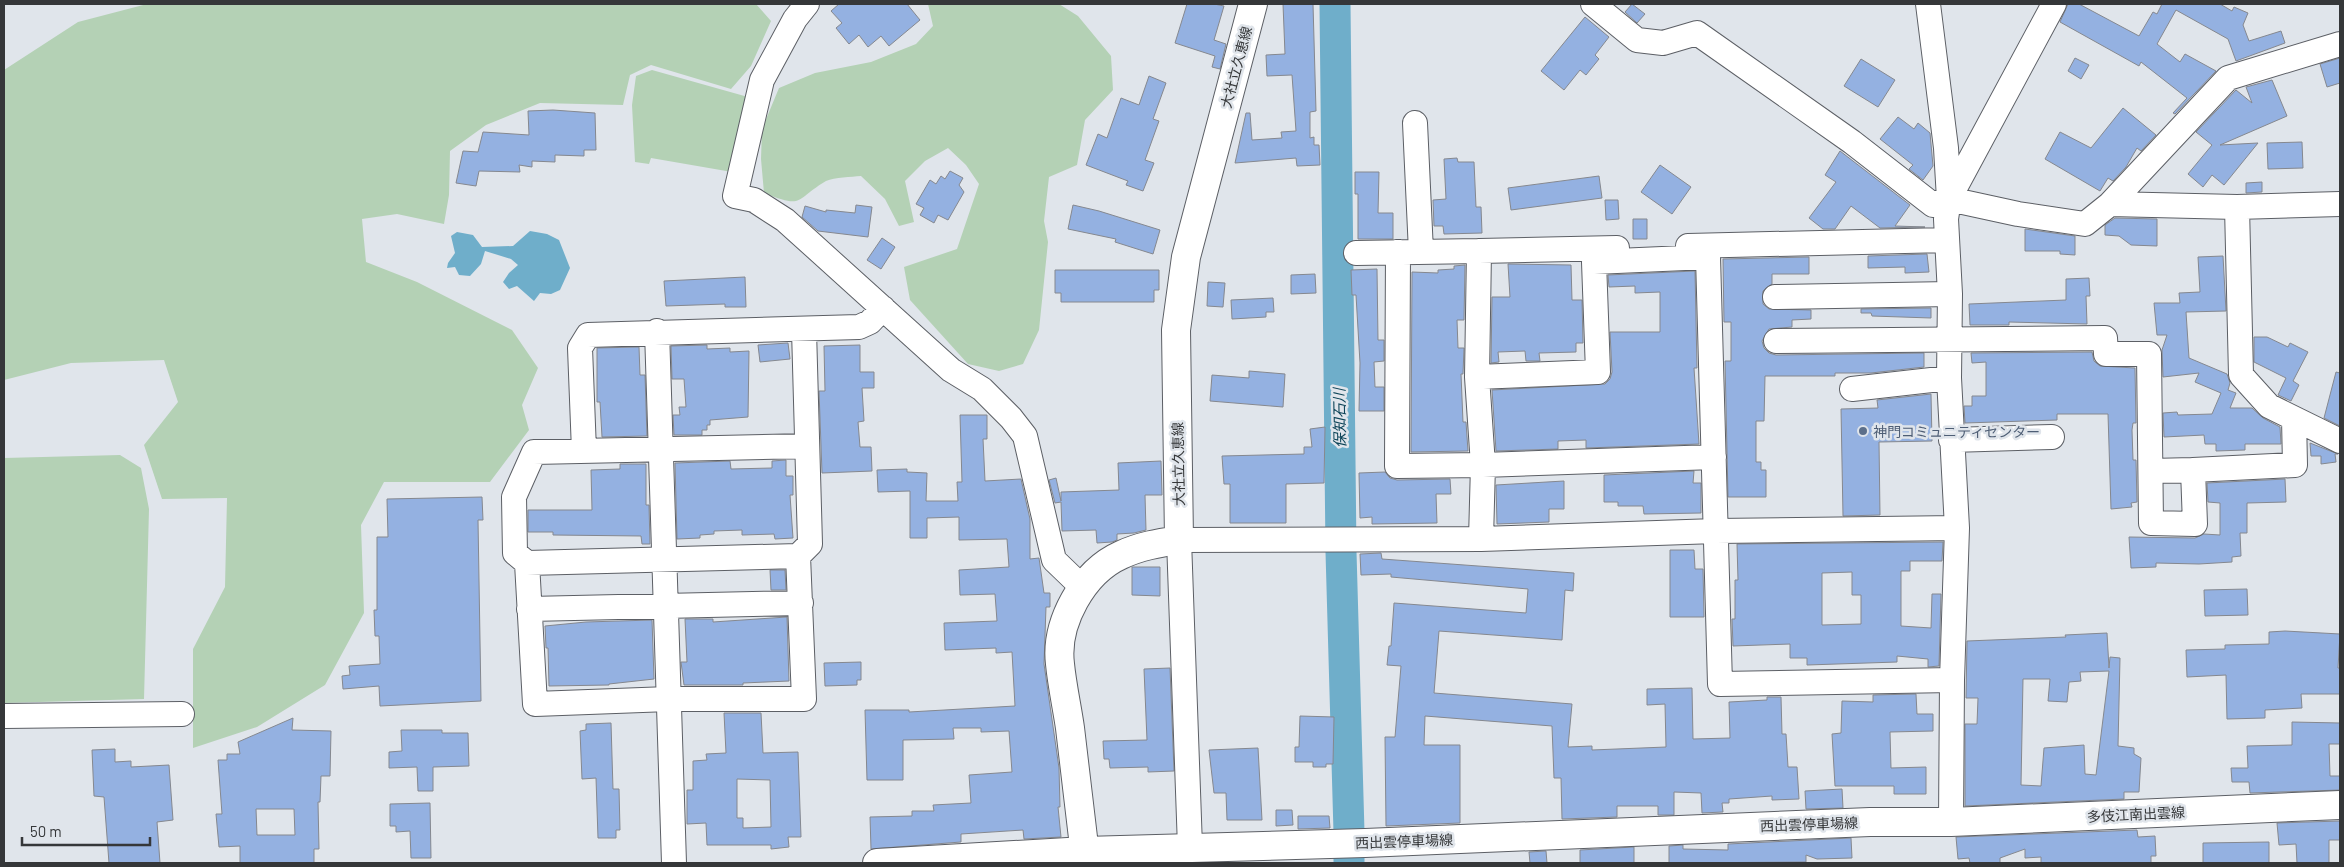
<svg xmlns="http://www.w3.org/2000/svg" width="2344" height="867" font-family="Barlow,'Noto Sans JP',sans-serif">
<rect width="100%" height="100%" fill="#e0e5eb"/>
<path fill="#b4d1b5" d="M147 4H756L771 21 751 66 731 89 651 65 630 75 623 105 540 103 486 125 450 151 449 195 444 224 397 214 362 219 366 262 417 282 512 330 538 368 522 405 529 430 490 482H384L361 525 364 613 325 685 257 727 193 748V649L225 587 227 498 162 499 144 445 178 402 164 360 71 363 4 380V70L78 22Z
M928 4H1059L1078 16 1111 56 1113 90 1085 120 1077 165 1049 177 1044 221 1048 242 1039 330 1023 364 999 371 968 364 910 300 904 267 957 249 979 184 966 165 948 148 925 161 905 181 914 222 899 226 885 199 861 176C851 177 835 177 826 181 794 200 805 209 764 193L761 159 762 129 779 88 815 73 871 62 916 44 933 26Z
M652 70 748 97 732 172 651 158 649 164 635 162 632 105 636 76Z
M120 455 141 468 149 509 144 699 4 703V458Z"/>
<path fill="#6faeca" d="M530 231 547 234 559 240 570 268 560 290 551 294 540 293 534 301 517 286 509 289 503 282 509 273 518 265 511 259 485 251 481 264 470 276 459 275 455 267 447 268 448 263 455 253 451 236 457 232 473 235 482 247 513 246Z"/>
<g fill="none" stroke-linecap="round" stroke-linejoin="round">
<path stroke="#6faeca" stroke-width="31" d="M1335 4 1341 552 1349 832
M1349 854V863"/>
</g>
<path fill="#94b1e1" stroke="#85888f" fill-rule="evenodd" d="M839 4H907L920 20 889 46 881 36 868 47 859 35 849 44 836 28 842 23 831 11Z
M1187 4H1214L1224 6 1214 40 1226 44 1220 69 1212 67 1215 56 1175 43Z
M1283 4H1313L1316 111 1310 112V138L1314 137V145H1319L1320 165 1297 166 1296 158 1235 163 1246 113H1250L1252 140 1282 138 1281 132 1296 131 1292 75 1267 76 1266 55 1285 54Z
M1632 4 1645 14 1637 23 1625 12Z
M2068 4H2079L2139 36 2153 12 2157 14 2162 4H2220L2232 11 2234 7 2248 13 2243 25 2249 41 2281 31 2285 43 2236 61 2228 39 2176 10 2157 44 2180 62 2185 54 2216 71 2175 114 2173 113 2187 98 2141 62 2139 66 2060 22Z
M1585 17 1609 37 1595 55 1599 59 1586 75 1580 70 1564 90 1541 71Z
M2075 58 2089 65 2081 79 2068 71Z
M2340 58V83L2327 87 2320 64Z
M1861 59 1895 80 1878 107 1844 86Z
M1149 76 1166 83 1153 119 1159 121 1145 160 1154 163 1143 191 1126 185 1128 181 1086 165 1098 134 1107 138 1121 98 1139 105Z
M2272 80 2287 116 2220 145 2258 143 2224 185 2212 175 2203 187 2188 174 2212 145 2196 132 2236 90 2252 103 2246 87Z
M2123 108 2156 135 2141 151 2137 148 2126 167 2113 181 2108 178 2100 191 2045 159 2060 132 2091 148Z
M553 110 595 113 596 150H584V156L555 155V162L532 161V167L519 165 520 172 479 171 476 186 456 183 463 151 478 152 483 132 529 135 528 111Z
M1898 117 1914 129 1918 123 1930 133 1933 166 1923 180 1909 169 1913 165 1880 139Z
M2302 142 2303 168 2268 169 2267 143Z
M1840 151 1910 205 1895 226 1925 227 1880 228 1851 206 1835 229H1823L1809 218 1836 182 1825 175Z
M1457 158 1458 162H1474L1476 207H1481L1482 233 1444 234 1443 226H1434L1433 200 1446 199 1444 159Z
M1660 165 1691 187 1672 214 1641 192Z
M950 171 963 178 959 185 964 192 948 220 938 215 934 223 920 215 924 208 916 204 930 180 936 184 941 176 945 179Z
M1355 172H1379L1378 213H1393V239H1358V194H1355Z
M1599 176 1602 198 1511 210 1508 188Z
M2262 182V192L2246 193V183Z
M1605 200H1618L1619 219 1606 220Z
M856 205 872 207 868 237 818 231 802 217 805 206 826 212V210L855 213Z
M1073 205 1099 211 1160 230 1153 254 1115 242 1116 239 1068 229Z
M2115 218 2157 219V246L2131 245 2119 236 2105 235V225Z
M1633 219H1647V239H1633Z
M2025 229 2075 236V255L2060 254V251H2025Z
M882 238 895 247 881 269 867 260Z
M1927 254 1929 272 1905 273V267L1868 268V256Z
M2223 256 2226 311 2186 312 2189 358 2227 374 2230 383 2228 390 2236 393 2230 408H2252L2263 418 2280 427 2281 444H2245V450L2216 451V444H2205L2204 435 2164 437 2163 413 2177 412 2178 415 2212 414 2221 393 2195 382 2199 373 2163 377 2162 350 2167 335H2157L2154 303H2180L2179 293 2200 292 2198 257Z
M1809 257V274H1772V284L1763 291V304L1769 309 1811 310V319L1792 320V327L1769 329 1762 341 1764 348 1769 353 1776 355 1924 353V367L1871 373H1835V376H1765L1764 421H1756V462H1761V470H1766V497H1728L1725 361H1731V322H1724L1723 259Z
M1508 264 1571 265 1572 300H1582L1583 343H1576V352L1539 353 1540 361H1526L1525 351 1498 352 1499 362 1491 363 1492 297H1510Z
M1465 265 1464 320H1457L1458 348H1464L1463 374H1461L1463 422H1466L1468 451 1411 452 1412 272 1438 273V270L1454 269V266Z
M1377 269 1378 340H1384V361L1374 362 1375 387H1384V411H1359L1360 363 1356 295H1352L1351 270Z
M1055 270H1159V290H1154V302H1061V293H1055Z
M1695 271 1697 368H1694L1699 444 1586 448V440L1558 441V449L1496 451 1492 390 1605 384 1610 379 1612 372 1610 332H1660V292L1635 293V286L1609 287 1608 275Z
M1315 274 1316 293 1291 294V275Z
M745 277 746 307H725V304L666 306 664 281Z
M2089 278 2090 296H2086L2087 324 2009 322V325H1970L1969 304 2066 300V279Z
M1208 282 1225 283 1223 307 1207 306Z
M1273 298 1274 312H1266V317L1232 319 1231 300Z
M1931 308V318L1872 316 1871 313H1861V309Z
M2254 337H2267L2288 347 2290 343 2308 352 2293 381 2299 385 2291 401 2278 395 2286 378 2254 362Z
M788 343 790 359 760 362 758 345Z
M707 345V349L730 348V352L749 351 748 417 710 420V425H707V430H702V435H674L673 415H680L679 407H686L684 379H672L671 346Z
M860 345V372H874V388H862L864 421 858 422 860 447H871L872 471 822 473 819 391H825L824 346Z
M639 347 640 375H645L647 436 602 437 600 402H597V348Z
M2092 352 2094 361 2100 366 2135 368 2136 423H2133L2132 430 2133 460H2136L2137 502 2131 503 2132 507 2111 509 2108 414H2057V420L1965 423 1964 406H1972V396H1986V362L1972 363 1971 353Z
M1249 371 1285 374 1283 407 1210 401 1212 375 1249 378Z
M2336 372 2340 373V426L2324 418Z
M1931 394 1932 441 1879 442 1880 515 1843 516 1841 409 1878 408 1877 400Z
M960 415H987V439H983L985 481 1021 479 1030 519V559L1039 558 1044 593H1050V607H1046L1044 664 1059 768 1060 807H1058L1061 837 1024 839 1023 830 961 834V842L871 849 870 817 912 816V811H934L933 805 971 803 969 775 1012 772 1009 731 981 732V728H953L954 739 903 740V780H867L865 710H909V712L1015 706 1012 652 996 653V648L945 650 944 623 997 621 995 594 960 595 959 570 1009 567 1007 539 959 540V517L927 518V538H910V491L878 492 877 470 907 469V472L927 473 926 501H958L957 482H962Z
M1325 427 1324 483 1286 484V523H1230V484H1224L1222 456 1304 454V447H1312L1310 429Z
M2310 443 2338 454H2335L2336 462 2321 464V456H2311Z
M786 460V476H793V495H790L793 538 775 539 774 534 742 535V530L714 531V534L700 535V538L677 539 675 463 730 461 731 469 772 468V461Z
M1161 461 1162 495H1145L1146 530 1134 533 1117 534V540L1112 542 1097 543 1096 530 1062 531 1061 502 1055 503 1049 480 1056 478 1061 501V492L1119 490 1118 463Z
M620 464H646V505H649L650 544H642L641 536 553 535V532H528V510H592L591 470 620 469Z
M1694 471 1693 483H1701V513L1644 514 1643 506H1618V502H1604V475Z
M1385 472 1390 478 1397 480 1450 479 1451 494H1436L1437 523 1372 524V517L1360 518 1359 473Z
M2285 479 2286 502 2247 503V533H2240L2241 556 2232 557V562L2199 564 2156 563V567L2131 568 2129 537 2195 538 2204 534 2220 535V503L2208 502 2207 483Z
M1564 481V509H1549V522L1497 524 1496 485Z
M482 497 483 520H478L481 701 380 706 379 686 343 689 342 676 350 675 349 666 380 664 379 636H375L374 610H377V537H388L387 499Z
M1943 542 1942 561H1910V571H1901V626L1931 628 1932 594H1941L1939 666 1928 667V659L1897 656V662L1807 665V658H1790V644L1733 646 1732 619H1735V580H1738L1737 544ZM1852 572V595H1861V624L1822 625V573Z
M1670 550H1694L1695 569H1703L1704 617H1670Z
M1381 553 1382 559 1574 573 1573 591 1565 590 1562 640 1439 631 1434 693 1572 704 1568 747 1592 746V750L1666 747 1665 704 1647 705V689L1692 688 1693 739 1730 738 1729 702 1767 700V697H1781L1782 734H1786L1788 767H1797L1799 799 1772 800V796L1729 799V803H1722L1723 812 1702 813 1701 793 1674 792V815H1658V806H1617V817L1562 819 1561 778H1554L1552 726 1425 716 1424 745H1460V823L1386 826 1385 737H1395L1401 666 1387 665 1389 646H1391L1394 603 1526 613 1528 589 1391 577V574L1361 575 1360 554Z
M1132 567H1160V596L1132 595Z
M770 570H785L786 590H771Z
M2247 589 2248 615 2205 616 2204 590Z
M787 617 789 681 743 683V685H684L681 662H687L685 619H713V622Z
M652 620 654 679 609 684V685L549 686 548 648H546L545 626 586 622Z
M2285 631 2340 634 2338 668H2340V694H2301L2302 708 2265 710V718L2227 719 2226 675 2187 677 2186 650 2225 649V645L2269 644V632Z
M2107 633 2109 668 2110 657 2120 658 2118 746 2134 748V754L2141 758 2139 792H2124V799L1965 806V724H1977L1978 698H1966L1967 641 2066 637 2065 635ZM2109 671 2096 775 2085 774 2084 745 2044 748 2041 786 2021 785 2023 679H2050L2048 701 2067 702 2069 682 2081 681 2080 672Z
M861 662V680H857V685L825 686 824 663Z
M1170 668 1174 771 1148 772V767L1110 768 1109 759H1104L1103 741 1147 740 1144 669Z
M1916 694 1917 714H1933V731L1890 732 1891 768 1926 767V794H1894V786H1835L1832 734 1841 733 1842 701 1873 702V695Z
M724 713H761L763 753 798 752 801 837H788L789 847 771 849V845H707L706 823 687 824V790H693V761L707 760 706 754 726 753ZM737 779 770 780 771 827 743 828V818H737Z
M1300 716 1334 717 1333 764H1326V767H1313V762H1295V747H1299Z
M293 718 292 730 331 731 330 776H321L320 802H318L319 849H314V863H240V846L219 847 216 814H222L218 760H227V754H240L238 742ZM256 809H294L295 835H257Z
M2292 722 2340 723V744H2329L2330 776H2340V790L2250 793 2249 782H2232L2231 768H2248L2247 746 2292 745Z
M611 723 613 789H619L620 830H616V838H598L596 778 582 779 580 731 586 730V724Z
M401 730H442V733H468L469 766 433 767V791H418L417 767 389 768V752L402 751Z
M1258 748 1262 820H1227L1226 793H1214L1209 750Z
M115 749V762L131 761V767L169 765 173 820 157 822 160 863H109L104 797 94 796 92 750Z
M1842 789 1843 808 1806 809 1805 791Z
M430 803 431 858H411L410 831 396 832V826H390V804Z
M1276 810H1292L1293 825 1276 826Z
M1298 816H1329L1330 828 1298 829Z
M2340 821V840H2329V863H2297L2296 844 2279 845 2277 823Z
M2137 830 2138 837 2155 836 2156 856H2151V863H2041V857L2025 858V849L2000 858V863H1970L1969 858 1958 859 1956 837Z
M1851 838 1852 858 1817 859 1806 855V862L1669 863V846L1683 845V849L1728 850V844Z
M2269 842V863H2203V843Z
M1634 847V863H1580V850Z
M1546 851 1547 863H1530L1529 852Z"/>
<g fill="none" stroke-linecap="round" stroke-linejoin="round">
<g stroke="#5c5f65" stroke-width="26">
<path id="minor" d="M807 4 795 19 762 80 735 196 754 200 785 220 951 370 982 389 1011 418 1025 436 1054 560 1082 587
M1593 4 1637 40 1663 43 1697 33 1852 142 1933 205 1949 199 2018 214 2085 224 2110 204 2237 207 2241 375 2269 406 2340 441
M1928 4 1946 148 1949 199 1946 219 1950 294 1949 378 1957 528 1952 680 1951 822
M1415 123 1421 252
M1949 199 2054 4
M2110 204 2228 78 2340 44
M2237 207 2340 204
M1688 246 1947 240
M1479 251 1617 248
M1398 252 1397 466 1483 465 1714 457
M1356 253 1479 251 1477 377 1483 465 1481 539
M1775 297 1950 294
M804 330 810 544 798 556 527 563 515 553 514 497 534 452 807 446
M657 331 674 863
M1776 341 2105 338 2106 354H2149L2151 523 2195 524 2193 470 2151 471
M1477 377 1598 372 1594 262 1708 257 1720 684 1952 680
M1852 389 1949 378
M1951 440 2052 437
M584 451 580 348 588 335 859 327 870 322 883 308
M2193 470 2295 465 2294 419
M527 563 535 704 669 699H804L798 556
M529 609 801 603
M4 716 182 714
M1190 847 1179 540 1481 539 1716 531 1957 528"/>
</g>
<g stroke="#5c5f65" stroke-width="30">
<path id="major" d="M877 863 1085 851 1365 843 1870 822H1951L2340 805
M1086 863C1081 818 1075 773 1070 728 1067 707 1062 685 1060 664 1055 623 1083 572 1121 555 1140 546 1159 543 1179 540L1176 330 1186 257 1253 4"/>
</g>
<use href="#minor" stroke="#fff" stroke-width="24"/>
<use href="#major" stroke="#fff" stroke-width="28"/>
</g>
<circle fill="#5c6f8a" stroke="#e0e5eb" stroke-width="2" cx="1863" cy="431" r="5"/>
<g text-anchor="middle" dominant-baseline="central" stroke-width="5" stroke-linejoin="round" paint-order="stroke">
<g font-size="14" fill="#353739" stroke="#e0e5eb">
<text transform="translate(1236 67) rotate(-75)">大社立久恵線</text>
<text transform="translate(1178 464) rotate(-91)">大社立久恵線</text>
<text transform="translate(2136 814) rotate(-3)">多伎江南出雲線</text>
<text transform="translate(1809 824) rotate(-2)">西出雲停車場線</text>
<text transform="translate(1404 841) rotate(-2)">西出雲停車場線</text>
</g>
<g font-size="14" fill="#4e5e75" stroke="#e0e5eb" text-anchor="start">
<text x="1873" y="431">神門コミュニティセンター</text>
</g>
<g font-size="15" font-style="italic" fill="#0d4458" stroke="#e0e5eb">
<text transform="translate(1339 418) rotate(-91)">保知石川</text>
</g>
</g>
<rect width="2344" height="867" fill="none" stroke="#353739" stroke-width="10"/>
<path d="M22 837v8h128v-8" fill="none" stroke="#353739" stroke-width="2.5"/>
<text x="30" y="837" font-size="15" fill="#353739" stroke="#e0e5eb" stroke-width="4" paint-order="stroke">50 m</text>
</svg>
